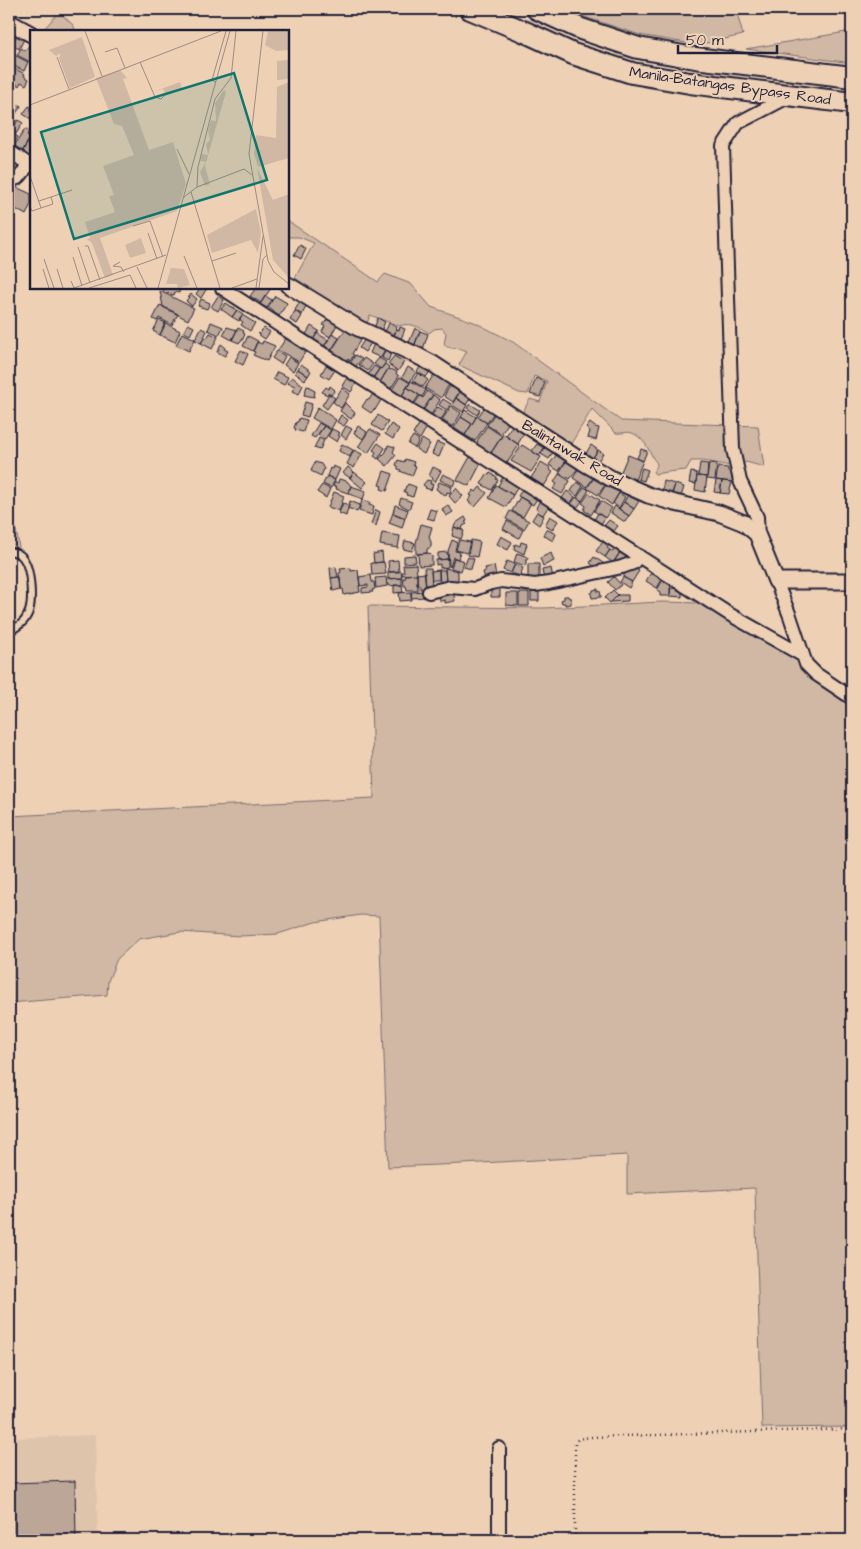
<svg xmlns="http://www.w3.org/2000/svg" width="861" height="1549" font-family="'Architects Daughter',sans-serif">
<rect width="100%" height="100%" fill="#eed1b5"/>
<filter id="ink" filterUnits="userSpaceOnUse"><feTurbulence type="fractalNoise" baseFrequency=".02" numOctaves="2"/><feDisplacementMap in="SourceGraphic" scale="10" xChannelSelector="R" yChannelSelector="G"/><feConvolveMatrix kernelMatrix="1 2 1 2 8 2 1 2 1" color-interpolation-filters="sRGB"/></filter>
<g filter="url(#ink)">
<path fill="#dfc4ac" d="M95 1435 98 1540H9V1438Z"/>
<path fill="#d1b8a4" stroke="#7a6d70" d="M569 9H736L743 35 698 45 640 35 585 17Z
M59 12 73 25 76 31H42Z
M852 31V63L746 49Z
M288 221 378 282 385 274 411 284 431 307 474 322 513 342 621 421 758 426 764 467 746 462 737 468C721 464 707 460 691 461L686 470C675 471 666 472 655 474L653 472C654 470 657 467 657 465 657 462 654 460 653 458 648 448 643 437 632 433 627 431 622 434 616 433L592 409 569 447 521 415 530 399 540 402 547 381 534 376 528 394 519 393 459 365 467 351C459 347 451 350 444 345L446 333 442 328 434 329 429 333C420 327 410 322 399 326L370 315 366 326 307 292 309 287 295 278 314 243 299 237H288Z
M9 478 13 518 18 540 19 548 17 549 9 547Z
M661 602 705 603 800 660 804 672 852 704V1427L762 1428 755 1188 627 1194V1155L463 1164 388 1167 379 916 361 915 315 922 278 934 240 936 180 932 139 939 117 959 108 981 107 995 9 1003V816L374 798 368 606 544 608Z"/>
<path fill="#bba697" stroke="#22223b" d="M19 32 26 35 19 49 14 46 15 44 13 42Z
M30 44 31 45V60L30 62 17 55 21 48 25 51Z
M14 55 28 62 24 71 10 64Z
M11 67 25 74 24 76 29 79 26 85 21 82 19 86 14 83 13 86 9 84V71Z
M16 103 21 106 15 115 12 113 11 117 9 116V106L13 108Z
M29 106 31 107V119L23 114Z
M18 120 23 123 16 134 11 131Z
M25 129 29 132 27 135 31 138 21 153 13 148Z
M9 131 18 137 13 145 11 143 9 144Z
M28 141 31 143V159L23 154 25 152 23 151Z
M16 187 31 194V204L26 215 14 208 12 212 9 210V190L13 193Z
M300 245 306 249 301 259 294 255Z
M164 288H180L179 293 175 292 174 295 163 292Z
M200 288H207L201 298 196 294Z
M256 288H271L261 303 250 296Z
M160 291 194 308 188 320 163 307Z
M191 294 197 299 192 306 186 301Z
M218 296 224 300 218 311 211 307Z
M265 296 272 300 267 308 260 304Z
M275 296 287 303 279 316 268 307Z
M201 299 210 303 207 309 198 306Z
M301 300 307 304 302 315 295 310Z
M226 303 237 310 232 317 221 309Z
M160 305 178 314 172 325 159 318 157 321 153 319Z
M237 310 243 314 239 321 232 317Z
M295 311 302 316 297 324 290 320Z
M242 315 255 323 250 331 241 325 243 322 239 319Z
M329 317 338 323 330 337 322 332 325 326 323 325Z
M378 318 385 322 381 331 374 328Z
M159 320 166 323 160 335 153 331Z
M211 322 223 327 219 335 208 330Z
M165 323 180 331 175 342 160 335Z
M389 323 397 327 394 336 385 332Z
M188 324 194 327 190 335 184 332Z
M311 326 319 331 312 341 305 336Z
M227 327 237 330 232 340 223 335Z
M347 327 362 337 352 354 354 355 350 361 348 359 346 363 330 353Z
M400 327 405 329 401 339 394 336 396 329 399 330Z
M201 328 207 331 201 343 195 340Z
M238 328 244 331 243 333 245 334 242 341H240L239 343 232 340Z
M264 328 270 332 265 339 258 334Z
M415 328 420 331 414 347 408 345Z
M420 331 428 334 423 349 414 346Z
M182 333 195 339 189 351 176 345Z
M210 333 218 337 212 349 201 343 205 337 207 338Z
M317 333 328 340 323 349 312 342Z
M332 334 339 338 330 352 323 348Z
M248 336 258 341 253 351 243 346Z
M287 337 307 349 299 362 278 350Z
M365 339 371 343 365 352 359 348Z
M263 341 275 346 267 361 253 355 255 352 253 351 257 342 262 344Z
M221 344 225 347 224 349 228 351 225 356 217 352Z
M374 344 385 349 381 358 370 353Z
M386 348 392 351 388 361 382 358Z
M241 350 248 354 243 365 235 361Z
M277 351 285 356 281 364 272 358Z
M355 355 362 359 355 367 350 364Z
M394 356 404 362 398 371 388 364Z
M289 357 298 363 293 371 284 365Z
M364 358 373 364 368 371 359 365Z
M379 358 386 362 381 369 374 364Z
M328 362 337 367 329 379 321 374Z
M301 364 311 371 308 376 298 369Z
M385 364 389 367 379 384 372 380 380 368 381 369Z
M422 364 431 370 426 377 417 372Z
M374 366 379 369 372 379 367 376Z
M408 367 416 372 410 382 402 377Z
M298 369 308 376 305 380 295 373Z
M388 369 390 370 391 369 397 372 396 374 399 376 389 391 379 384Z
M277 372 288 377 284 385 273 379Z
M418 373 428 380 423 387 413 381Z
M435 373 450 383 441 398 425 388Z
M348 376 357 382 351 392 342 386Z
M292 377 303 385 299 394 292 391 295 386 287 383Z
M400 377 410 383 401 397 391 391Z
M536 378 545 382 540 397 530 394Z
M411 381 426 390 422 397 407 387Z
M454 385 459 388 458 391 459 392 453 402 444 396 450 386 452 388Z
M307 386 311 387V389L315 391 314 397 304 395Z
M330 386 335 390 331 395 328 393 327 395 322 392 326 387 329 389Z
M407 387 419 395 413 405 401 397Z
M342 388 350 394 341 408 333 402Z
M462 389 472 395 466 405 456 398Z
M427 391 433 395 424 409 414 405 420 396 423 398Z
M374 392 381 400 375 410 374 409 371 413 362 407 367 399 369 400Z
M329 394 335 398 327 409 322 405Z
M433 395 440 400 431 415 423 410Z
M456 398 467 405 463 412 452 405Z
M443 399 451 404 447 410 439 405Z
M305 402 312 404 308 417 301 415Z
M345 403 355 413 351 419 340 411Z
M470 404 480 410 477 415 467 408Z
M486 405 495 411 487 423 478 417Z
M451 406 461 413 453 427 442 420Z
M318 407 336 420 331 429 312 418Z
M438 407 446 412 440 421 432 415Z
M465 410 476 417 472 424 461 417Z
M495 413 509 422 501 434 487 425Z
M341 415 348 420 344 426 337 422Z
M378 415 388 422 382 431 372 425Z
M477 416 487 423 475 441 465 435Z
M461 417 472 424 465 435 454 428Z
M299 418 307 420 303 432 295 430 296 429 294 428 296 422H298Z
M319 423 324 426 315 438 311 436Z
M420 423 427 427 420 439 413 434Z
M590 423 595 427 599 428 596 440 588 438 590 431 586 428Z
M391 424 399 429 393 439 385 434Z
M324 426 331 430 325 439 318 435Z
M346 426 352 429 346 439 341 435Z
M358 426 367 432 363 439 354 433Z
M487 426 502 436 491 453 477 444 478 442 477 441Z
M512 426 524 433 518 444 506 436Z
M332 429 340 433 338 435 340 436 337 442 328 436Z
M370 429 380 435 368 453 358 447Z
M503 434 519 445 507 463 491 453Z
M413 436 419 440 415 448 408 444Z
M319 438 324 440 320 450 314 448Z
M422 439 430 444 424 454 416 449Z
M437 442 444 445 439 457 432 454Z
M378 443 385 448 378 459 374 456 376 452 373 450Z
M546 443 555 449 549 459 541 454 545 448 543 447Z
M342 444 353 450 350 457 339 451Z
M537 444 544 448 539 456 532 451Z
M388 445 395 447 393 452 396 455 387 466 379 459 386 452Z
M522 445 541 457 531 472 511 461Z
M591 445 598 450 592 459 585 455Z
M641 449 647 451 643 461 637 458Z
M354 450 362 454 354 468 347 464Z
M598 450 603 453 597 463 592 459Z
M557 454 566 460 559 471 549 465Z
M628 455 643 461 635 480 620 474Z
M470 457 481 463 469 486 457 480Z
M405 459 414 462 413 465 416 466 412 476 400 471 401 470 398 469V466L396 465 398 460 404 462Z
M567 460 570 463 571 460 577 465 576 467 578 468 570 479 559 473Z
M315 462 321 464 324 469 321 476 311 471Z
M541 462 551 468 550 470 553 472 544 486 531 478Z
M700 463 708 464 707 477 698 476Z
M709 463 717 464 715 480 707 479Z
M333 466 340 469 335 480 327 476 330 468 332 469Z
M580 466 595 475 587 487 573 478Z
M348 467 354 472 350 478 343 473Z
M433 467 441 471 435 482 432 480 433 478 429 476Z
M718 467 728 468V471L736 472 734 482 716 480Z
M642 468 648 470 644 481 638 479Z
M384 471 393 474 387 491 381 489 382 486 379 485Z
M354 472 367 482 362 488 350 478Z
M691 472 697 473 696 484 689 483Z
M490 473 497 477 496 479 498 480 492 490 481 484 487 474 489 475Z
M443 474 456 480 453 486 440 480Z
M559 474 570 481 562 494 553 489 557 484 554 482Z
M598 475 606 480 603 484 605 485 598 495 587 488 594 478 596 479Z
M327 476 335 480 331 488 323 484Z
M697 476 707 477 705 492 695 490Z
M503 477 518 486 513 495 498 486Z
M339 479 347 481 351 486 348 493 336 489 337 487 333 486 335 482 338 483Z
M427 480 431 481 430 484H433L431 490 425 488 426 487 423 485Z
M609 480 622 488 612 505 599 496Z
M716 480 722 481 720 493 714 492Z
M664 481 675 484 671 497 664 495 665 491 662 490Z
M722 481 732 482 729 494 720 493Z
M439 482 452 487 450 493 447 492 446 495 439 492V491L436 489Z
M577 482 583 486 577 496 571 491Z
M408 484 416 487 413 497 406 495 407 493 404 492 406 486H407Z
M675 484 684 487 680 500 671 497Z
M322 485 330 489 326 498 317 492Z
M496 485 513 495 506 507 489 498Z
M351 486 366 491 363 499 349 494Z
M480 487 487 493 475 507 468 501 472 496 470 495 474 490 476 492Z
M584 487 589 490 582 501 577 498Z
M456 488 463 496 455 503 449 496Z
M523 488 538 497 533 505 518 496Z
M567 491 575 497 570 504 562 498Z
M334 492 344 496 339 511 328 507Z
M589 493 600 500 591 515 584 510 586 506 582 503Z
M619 493 625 497 619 508 613 503Z
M629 493 636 497 635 499 639 501 634 509 624 502Z
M520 497 531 503 523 517 512 511Z
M576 497 582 501 577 508 571 504Z
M401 498 412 502 409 509 399 504Z
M541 498 550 504 543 515 537 512 538 509 536 508Z
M362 500 370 502 369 505 374 506 372 515 359 511Z
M350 501 360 505 357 512 348 508Z
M601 501 612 508 605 518 594 511Z
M624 502 634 509 629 516 619 509Z
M343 503 349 505 346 516 339 513Z
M395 505 408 510 405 518 393 513Z
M448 505 453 512 446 516 442 509Z
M615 506 629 516 625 522 611 513Z
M430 509 437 511 434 520 427 518Z
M376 510 380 512 376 526 371 524Z
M510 511 529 521 524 529 506 519Z
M537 512 544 516 539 525 532 520Z
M393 513 405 518 402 528 389 523Z
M598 513 605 518 601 524 594 520Z
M550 516 558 521 552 530 545 525Z
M465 517 467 521 465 522 467 524 463 526 462 530 454 527 456 523Z
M609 520 618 526 613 532 604 526Z
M507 521 523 530 519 538 503 529Z
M421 524 432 527 429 537 431 542V547L427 549V553L416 554V543Z
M454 527 464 531 461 539 452 536Z
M546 529 556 534 553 541 543 535Z
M382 533 400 536 398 548 380 545Z
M501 536 512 542 508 550 497 544Z
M605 539 610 543 607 548 610 550 605 557 596 551Z
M452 540 457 542 455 551 460 552 458 559 453 557 450 567 449 566 448 551Z
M459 540 470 542 467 553 456 550Z
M471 540 480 542 477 557 468 555Z
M405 541 415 543 412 551 403 549Z
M521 542 527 544 524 554 514 549 515 544 520 546Z
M616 547 621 551 613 563 605 557 610 550 613 552Z
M622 549 633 559 613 563Z
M382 552 383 562 374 563 373 554Z
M447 552 448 559 438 560V553Z
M429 553 432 556V565L419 566 418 554Z
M517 553 528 557 525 566 514 562Z
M551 553 554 561 543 566 540 558Z
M415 555 416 562 404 563V556Z
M468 557 474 559 471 569 464 567Z
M594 557 606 565 599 570 590 563Z
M454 558 464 561 461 571 451 568Z
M448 559V567L440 568V564L436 565V560Z
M398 560 399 572H389L388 561Z
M507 561 515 564 511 573 503 570Z
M384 562 386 574 372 575 371 563Z
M416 564 417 574 402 575V572H404L403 565Z
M515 564 523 568 520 576 511 573Z
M528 564H539V578H528Z
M494 566 496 576 485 579 483 572 486 571 485 568Z
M336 567 338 577 331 578 330 568Z
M351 568V571L358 570 360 586H359L360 592 344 595 343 589H341L339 573 341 572 340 569Z
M424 568H431L432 588 426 589Z
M445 568 458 571V581L446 582Z
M551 568 553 578 544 580 542 570Z
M634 568 639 571 632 582 623 577 627 570Z
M439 570H445L446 582 440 583Z
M439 570V580H432L431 571Z
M401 571 402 578 388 579V572Z
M652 571 663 578 657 588 646 581Z
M425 573 426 589H420V585H417V574Z
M417 574 418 590H407L406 586H404L403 578H406L405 575Z
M371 575 372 582H374L375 589 372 590 373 592 362 593V588L368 587V585L360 586 359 577Z
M340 577 341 589 333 591 331 578Z
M386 577 387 586 376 588 375 578Z
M614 577 621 585 615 590 608 582Z
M623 577 632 582 629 588 620 582Z
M402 578V585L389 586 388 579Z
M664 578 671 583 670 596H660V592L657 590Z
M394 585H402L403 592 394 593Z
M531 587H539V601H531Z
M491 588H500V597H491Z
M670 588 682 589V597L670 596Z
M598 589V592L600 591 601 597 592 598 591 593 593 592V590Z
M613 590 618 595 610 603 605 598Z
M424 591V597L411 598V592Z
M453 591 455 601 445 603V600L440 601 439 593Z
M411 592 412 600 400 601 399 593Z
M506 593H518V606L506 605Z
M519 593H529V606H519Z
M618 595H628V601L611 602Z
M564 596H568L569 598H571V604L565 605V603H562L561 600 564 599Z
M75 1481 76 1540H9V1483Z"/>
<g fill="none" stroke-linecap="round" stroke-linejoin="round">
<g stroke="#22223b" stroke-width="10">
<path id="service" d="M9 551C14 552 20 553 23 558 31 568 34 605 27 616 24 623 16 628 9 631"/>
</g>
<g stroke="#22223b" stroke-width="16">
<path id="minor" d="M9 151 31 166
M9 178C20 182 23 172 28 164
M222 288 303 341 729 614 802 655
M758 537 757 517 740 481 733 449 723 146 738 123 790 96
M776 581 790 616 806 664 816 674 852 698
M429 592 450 587 475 589 491 583 501 581 535 585 549 583 622 567 633 563 639 556
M499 1448V1540"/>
</g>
<g stroke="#22223b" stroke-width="19">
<path id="tertiary" d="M9 22 31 34
M288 285 358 328 416 355 433 364 586 464 612 479 648 495 675 503 719 513 744 523 757 534 776 581H852"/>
</g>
<g stroke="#22223b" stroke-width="24">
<path id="trunk" d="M470 9 523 31 573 54 632 73 690 83 852 103
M537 9 581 29 638 48 695 58 852 77"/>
</g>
<path stroke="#22223b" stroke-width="2.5" stroke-dasharray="1 4" stroke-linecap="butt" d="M436 9 456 16
M575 1540V1444L578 1439 590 1437 852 1429"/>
<use href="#service" stroke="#eed1b5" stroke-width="6"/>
<use href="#minor" stroke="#eed1b5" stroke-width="12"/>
<use href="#tertiary" stroke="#eed1b5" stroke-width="15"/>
<use href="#trunk" stroke="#eed1b5" stroke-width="20"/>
</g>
</g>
<g text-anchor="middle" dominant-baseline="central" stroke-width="4" stroke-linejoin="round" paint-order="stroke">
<g font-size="15" fill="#22223b" stroke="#eed1b5">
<text transform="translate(730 86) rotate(8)">Manila-Batangas Bypass Road</text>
<text transform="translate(572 453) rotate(31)">Balintawak Road</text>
</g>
</g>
<g transform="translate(30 30)">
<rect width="259" height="259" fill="#eed1b5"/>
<path d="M238 1H259V20L246 21 235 15ZM52 7 65 47 40 58 29 28 31 23 26 26 19 20ZM259 30V49L247 50V31ZM90 40 97 48 93 49 119 120 143 112 156 154 147 181 70 208 83 245 75 248 62 213 57 209 60 208 55 192 85 182 79 166 84 165 73 136 104 125 92 96 84 94 66 48ZM150 52 152 59 136 66 133 59 123 62ZM259 52V128L228 137 224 124 226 105 246 108 247 57ZM194 60 196 62 175 136 180 154 175 156 170 142 176 132 170 131 172 124 178 125 176 114 180 110 178 101 181 90 186 91 185 73ZM227 138 243 170 259 164V248L243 230ZM226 179 231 203 228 223 221 210 182 223 177 205ZM111 208 116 223 100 228 95 215ZM141 238 154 239 160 255 148 258 147 254H136Z" fill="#d1b8a4"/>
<path fill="none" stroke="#9c8b84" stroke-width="1" d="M55 1 72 46M233 1 219 124 238 231 244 242 259 254M75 22 87 18 95 38M27 27 39 59M110 32 125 67 131 69 136 64M185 52 182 50 196 1M0 75 191 1M147 119 159 144M0 146 11 178M167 157 214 139 222 145M161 162 190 258M154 167 167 157 168 137 185 69 201 48 206 1M9 171 42 160M0 177 2 181 23 174 21 167M103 196 120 191 133 227M118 203 127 229M55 216H58L70 250M48 217 60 253M154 226 167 258M43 227 52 256M14 229 24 258M182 231 206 223M90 232 83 236 91 237 94 242M107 237 117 258M13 239 19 258M27 239 33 258M41 251 44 258 136 225M59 258 100 245 106 258M128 258 200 1M202 258 227 249M226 258 233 206M229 258 233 229 237 225"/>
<path fill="#0f766e" fill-opacity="0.15" stroke="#0f766e" stroke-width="2.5" d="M204 43 237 150 44 209 11 102Z"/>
<rect width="259" height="259" fill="none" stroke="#22223b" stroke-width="2.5"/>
</g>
<rect width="861" height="1549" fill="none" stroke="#eed1b5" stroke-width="30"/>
<rect x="15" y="15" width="831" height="1519" fill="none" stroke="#22223b" stroke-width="2" filter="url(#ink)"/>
<path d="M678 45v8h99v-8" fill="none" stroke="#22223b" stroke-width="2.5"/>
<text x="686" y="45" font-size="15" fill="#22223b" stroke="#eed1b5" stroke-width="4" paint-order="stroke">50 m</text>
</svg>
